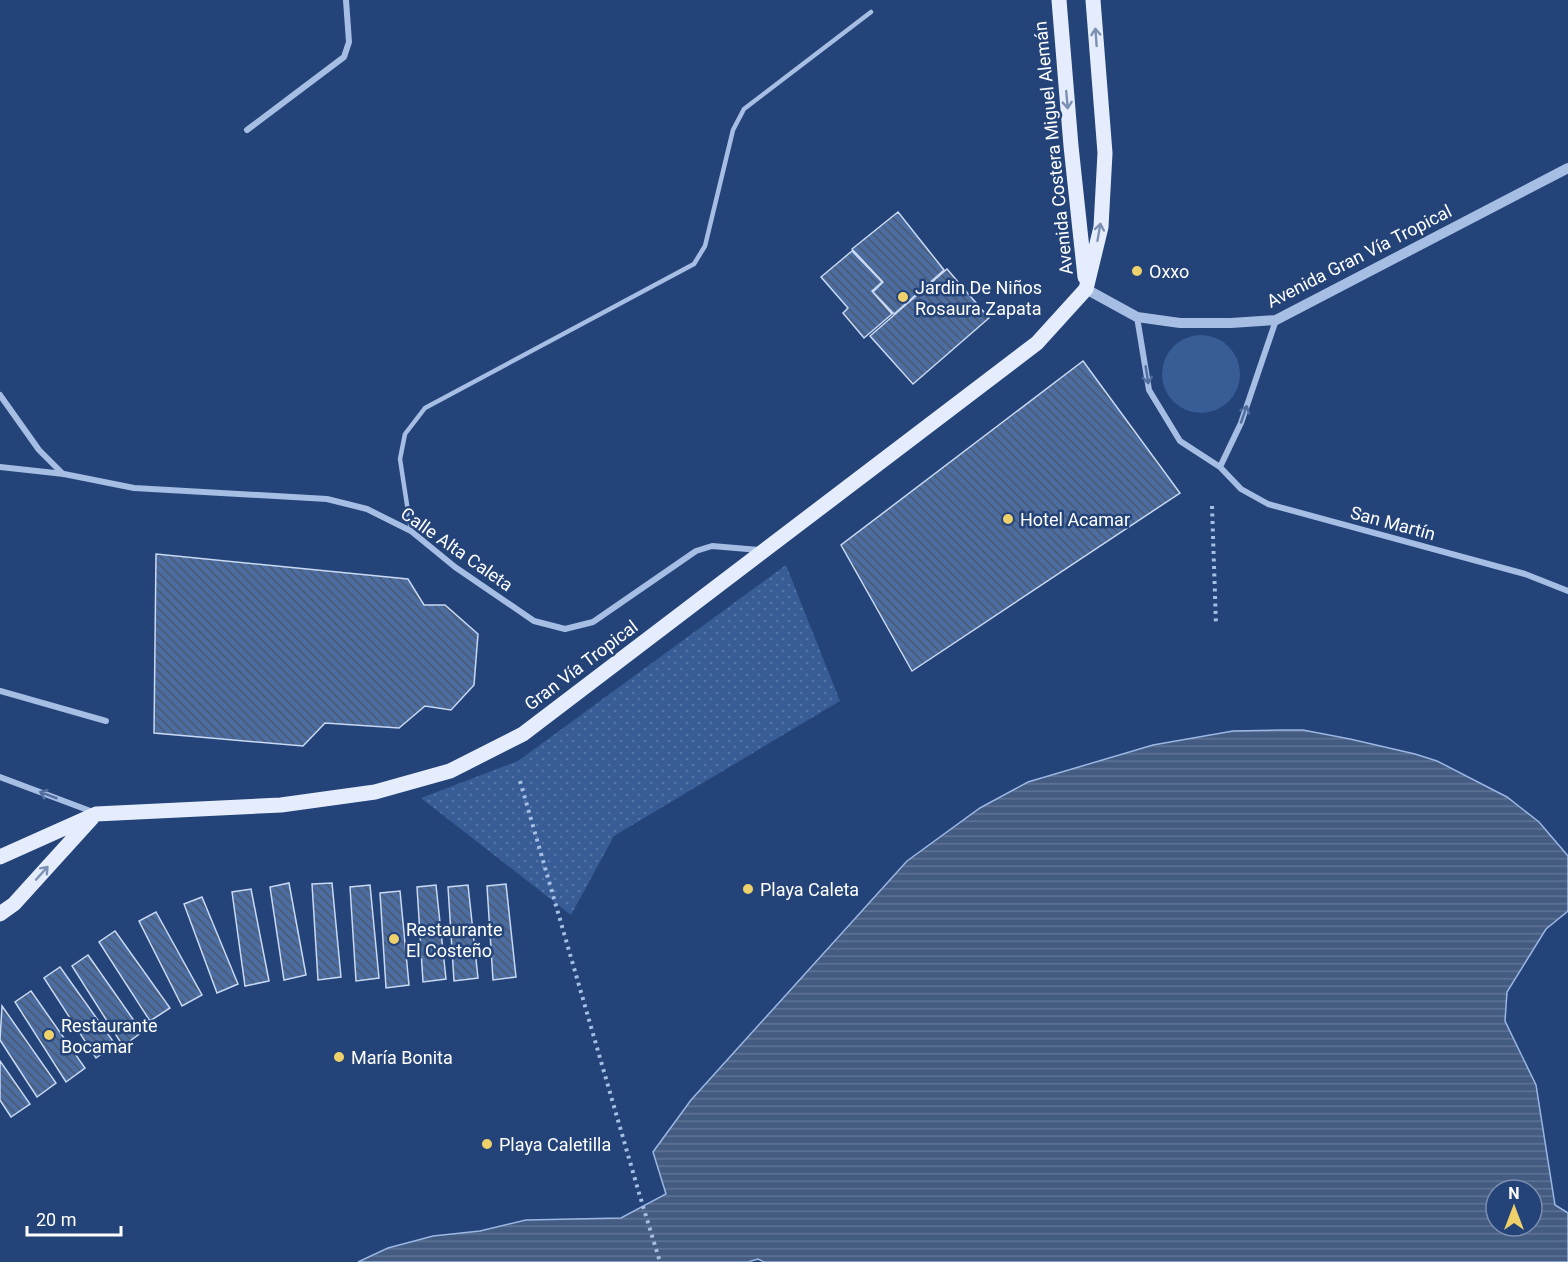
<svg xmlns="http://www.w3.org/2000/svg" width="1568" height="1262" font-family="Roboto,sans-serif">
<defs>
<pattern id="grass-dots" width="8" height="8" patternUnits="userSpaceOnUse" patternTransform="scale(1.5)"><rect width="8" height="8" fill="#375c96"/><path d="M2 2h.1M6 6h.1" fill="none" stroke="#5574a6" stroke-width="1.8" stroke-linecap="round"/></pattern>
<pattern id="water-rules" width="6" height="5" patternUnits="userSpaceOnUse" patternTransform="scale(1.5)"><rect width="6" height="5" fill="#445b82"/><path d="M0 2.5h6" fill="none" stroke="#607495"/></pattern>
<pattern id="building-back-hatch" width="6" height="6" patternUnits="userSpaceOnUse" patternTransform="scale(1.5)"><rect width="6" height="6" fill="#4c6da2"/><path d="M-1 5l2 2M0 0l6 6M5-1l2 2" fill="none" stroke="#4c596e"/></pattern>
</defs>
<rect width="100%" height="100%" fill="#244378"/>
<path fill="url(#grass-dots)" d="M786 565 840 701 614 836 571 915 421 798 518 761Z"/>
<path fill="#375c96" d="M1162 374a39 39 0 1 1 78 0a39 39 0 1 1-78 0Z"/>
<path fill="url(#water-rules)" stroke="#9ab7e4" stroke-width="1.5" fill-rule="evenodd" d="M1281 730H1303L1350 739 1415 754 1437 761 1507 797 1539 822 1568 856V911L1546 929 1507 992 1505 1021 1536 1085 1555 1205 1568 1213V1262H764L758 1259 748 1262H358L388 1248 433 1236 480 1231 526 1220 621 1218 666 1194 653 1152 691 1100 907 861 980 808 1028 782 1153 745 1233 731ZM1496 1190H1532V1226H1496Z"/>
<path fill="url(#building-back-hatch)" stroke="#c8d9f3" stroke-width="1.5" d="M898 212 944 270 894 314 873 292 883 282 852 249Z
M852 251 882 282 872 291 892 314 864 338 843 313 848 308 821 277Z
M947 269 989 318 913 384 870 336Z
M1083 361 1180 493 912 671 841 545Z
M156 554 408 579 424 605H445L478 634 474 685 451 710 425 706 399 728 325 723 303 746 154 733Z
M289 883 306 975 284 980 270 887Z
M332 883 341 977 318 980 312 884Z
M506 884 516 977 493 980 487 886Z
M370 885 379 978 356 981 350 887Z
M436 885 446 979 423 982 417 887Z
M468 885 478 978 454 981 448 887Z
M251 889 269 981 245 986 232 892Z
M400 891 409 985 386 988 380 893Z
M202 897 238 984 217 993 184 904Z
M156 912 202 995 182 1006 139 921Z
M115 931 170 1008 150 1021 99 942Z
M88 955 142 1032 123 1046 72 966Z
M60 967 115 1044 96 1058 44 978Z
M31 991 85 1068 66 1082 15 1002Z
M2 1006 56 1083 37 1097 0 1040Z
M0 1061 30 1104 11 1117 0 1100Z"/>
<g fill="none" stroke-linecap="round" stroke-linejoin="round">
<path stroke="#a6bde4" stroke-width="4" stroke-dasharray="3 4.5" stroke-linecap="butt" d="M1212 506 1216 625
M520 781 639 1193 660 1262"/>
<path stroke="#a6bde4" stroke-width="4.5" d="M411 531 400 459 405 434 425 408 694 264 705 246 733 130 744 109 871 12"/>
<path stroke="#a6bde4" stroke-width="6" d="M247 130 344 57 349 42 346 0
M1137 317 1149 390 1180 441 1220 467 1241 489 1268 504 1525 574 1568 591
M0 395 39 450 63 474
M0 467 64 474 134 488 327 499 367 509 411 531 455 567 534 621 565 629 593 622 696 551 712 546 759 550
M1220 467 1241 423 1276 320
M0 691 106 721
M0 777 93 812"/>
<path stroke="#a6bde4" stroke-width="10" d="M1086 289 1137 317 1180 323H1231L1276 320 1568 168"/>
<path stroke="#e5edfc" stroke-width="15" d="M1059 0 1071 146 1085 277
M0 857 96 814 281 805 375 792 450 771 523 734 1037 343 1086 289 1101 227 1105 153 1093 0
M0 914 14 904 92 818"/>
</g>
<defs><path id="oneway-shaft" d="M-6 0H5M1.5-3L5.5 0L1.5 3" fill="none" stroke-width="1.6" stroke-linecap="round" stroke-linejoin="round" transform="scale(1.5)"/></defs>
<g stroke="#7b90b3">
<use href="#oneway-shaft" transform="translate(1096 37) rotate(-94)"/>
<use href="#oneway-shaft" transform="translate(1067 100) rotate(85)"/>
<use href="#oneway-shaft" transform="translate(1099 232) rotate(-80)"/>
<use href="#oneway-shaft" transform="translate(42 873) rotate(-48)"/>
</g>
<g stroke="#526e9e">
<use href="#oneway-shaft" transform="translate(1147 375) rotate(81)"/>
<use href="#oneway-shaft" transform="translate(1244 414) rotate(-71)"/>
<use href="#oneway-shaft" transform="translate(48 795) rotate(-159)"/>
</g>
<g fill="#eed16a" stroke="#244378" stroke-width="2">
<circle cx="1137" cy="271" r="6"/>
<circle cx="903" cy="297" r="6"/>
<circle cx="1008" cy="519" r="6"/>
<circle cx="748" cy="889" r="6"/>
<circle cx="394" cy="939" r="6"/>
<circle cx="49" cy="1035" r="6"/>
<circle cx="339" cy="1057" r="6"/>
<circle cx="487" cy="1144" r="6"/>
</g>
<g text-anchor="middle" dominant-baseline="central" stroke-width="5" stroke-linejoin="round" paint-order="stroke">
<g font-size="18" fill="#fff" stroke="#244378">
<text transform="translate(1053 148) rotate(-96)">Avenida Costera Miguel Alemán</text>
<text transform="translate(1359 256) rotate(-27)">Avenida Gran Vía Tropical</text>
<text transform="translate(1393 523) rotate(15)">San Martín</text>
<text transform="translate(457 549) rotate(35)">Calle Alta Caleta</text>
<text transform="translate(581 665) rotate(-37)">Gran Vía Tropical</text>
</g>
<g font-size="18" fill="#fff" stroke="#244378" text-anchor="start">
<text x="1149" y="271">Oxxo</text>
<text x="915" y="287">Jardin De Niños<tspan x="915" dy="21">Rosaura Zapata</tspan></text>
<text x="1020" y="519">Hotel Acamar</text>
<text x="760" y="889">Playa Caleta</text>
<text x="406" y="929">Restaurante<tspan x="406" dy="21">El Costeño</tspan></text>
<text x="61" y="1025">Restaurante<tspan x="61" dy="21">Bocamar</tspan></text>
<text x="351" y="1057">María Bonita</text>
<text x="499" y="1144">Playa Caletilla</text>
</g>
</g>
<g transform="translate(1514 1208)"><circle r="28" fill="#244378" stroke="#7c8eae" stroke-width="1.5"/>
<path d="M0-4.5L10 22L0 15L-10 22Z" fill="#eed16a"/>
<text y="-9" font-size="16" font-weight="bold" text-anchor="middle" fill="#ffffff">N</text>
</g>
<path d="M27 1226v9h94v-9" fill="none" stroke="#ffffff" stroke-width="3"/>
<text x="36" y="1226" font-size="18" fill="#ffffff" stroke="#244378" stroke-width="4.5" paint-order="stroke">20 m</text>
</svg>
